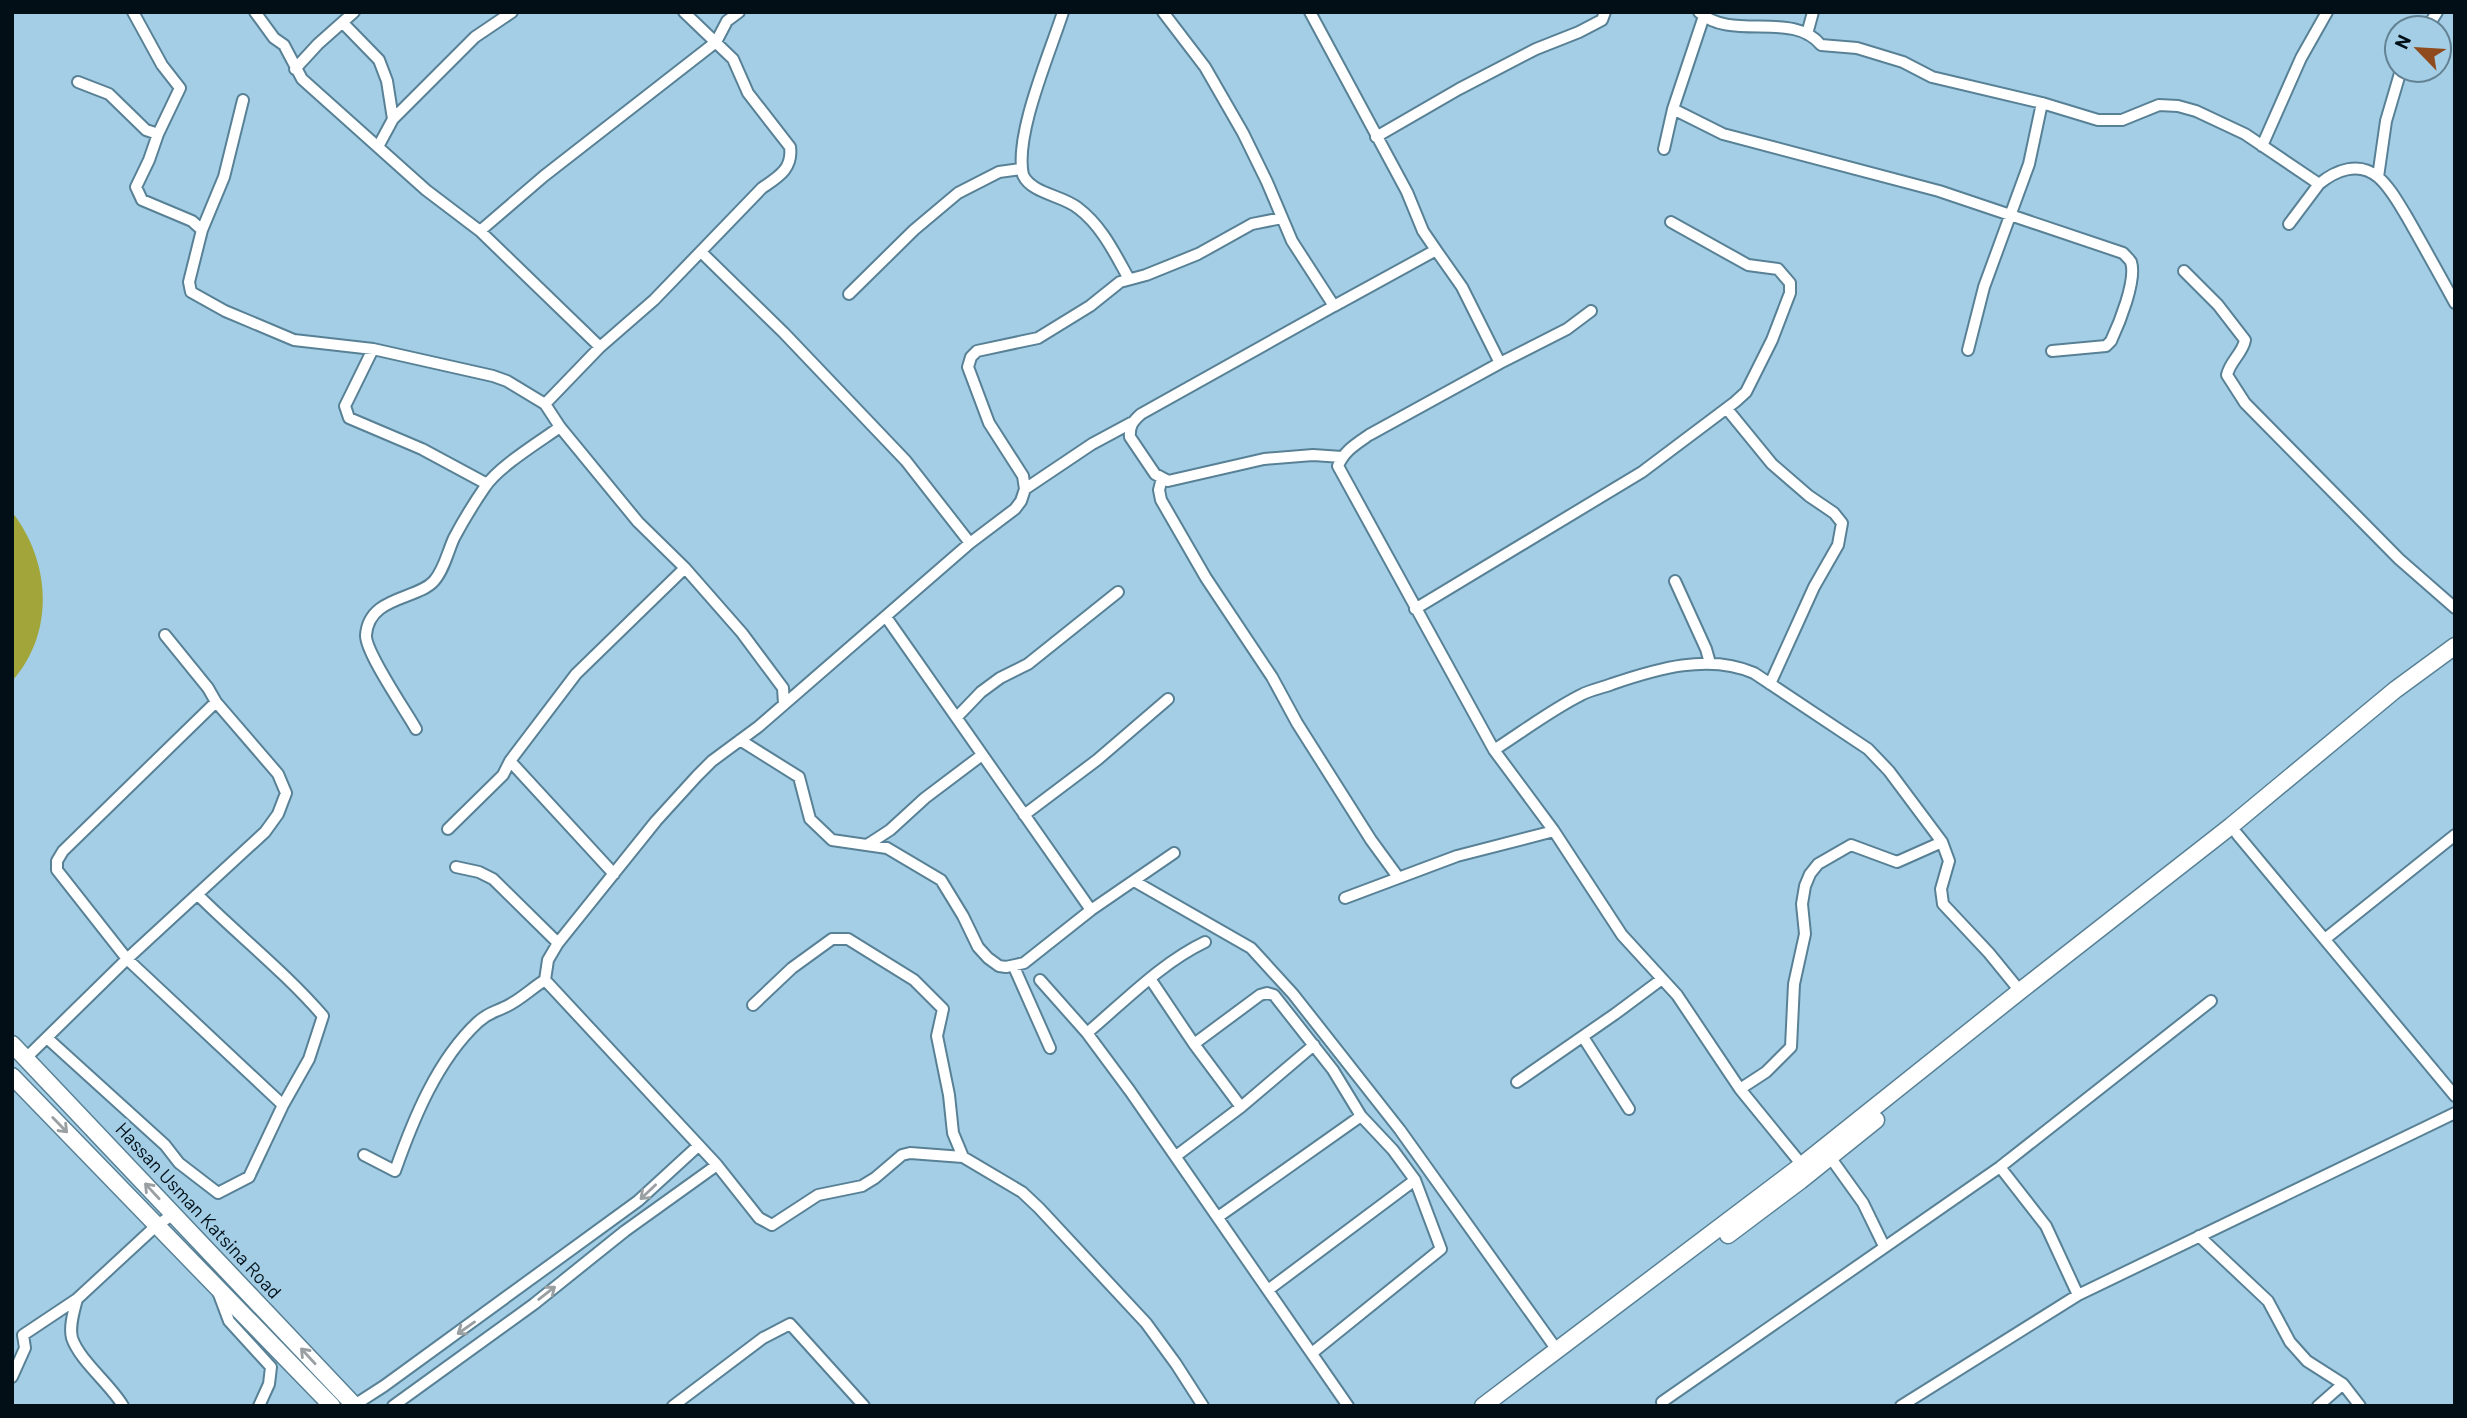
<svg xmlns="http://www.w3.org/2000/svg" width="2467" height="1418" font-family="Barlow,sans-serif">
<rect width="100%" height="100%" fill="#a3cee5"/>
<path fill="#a2a63a" d="M12 512C51 562 55 633 12 681Z"/>
<g fill="none" stroke-linecap="round" stroke-linejoin="round">
<g stroke="#588196" stroke-width="14">
<path id="minor" d="M133 12 162 65 180 88 158 134
M255 12 274 38 284 45 302 79 426 190 480 231 600 347
M1063 12C1050 53 1014 135 1023 175 1032 194 1062 195 1078 208 1102 226 1115 254 1129 279
M1163 12 1205 67 1243 133 1267 182 1292 241 1334 306 1436 250 1462 287 1500 363 1369 435C1356 444 1344 451 1338 466L1494 750 1554 831 1622 935 1677 995 1740 1089 1802 1165
M1310 12 1407 192 1423 231 1436 250
M1699 12C1732 42 1793 10 1821 45L1857 48 1903 62 1932 77 2042 103 2098 120H2122L2159 105 2178 106 2196 111 2245 134 2319 184C2336 170 2359 161 2378 177 2390 187 2399 204 2407 217 2423 245 2439 274 2455 303
M343 23 379 60 387 81 393 119
M2427 28 2437 12
M1807 34 1813 12
M295 69 318 44 354 12
M78 82 109 94 146 130 158 134 149 160 136 187 142 200 192 221 202 230 189 282 191 292 225 311 294 340 373 349 493 376 507 381 545 404 560 427 638 522 685 568 742 633 783 688 784 704
M1673 109 1723 134 1939 191 2123 253C2125 255 2130 260 2131 262 2137 280 2119 324 2111 341L2106 346 2052 351
M1376 137 1459 89 1536 49 1579 32 1602 20 1605 12
M379 145 393 119 475 37 512 12
M2262 146 2301 58 2327 12
M1664 149 1673 109 1704 16
M2378 177 2386 121 2401 70
M2289 224 2319 184
M202 230 224 177 243 100
M480 231 544 176 716 42 727 21 739 12
M701 252 784 333 906 461 970 543
M2184 271 2218 305 2245 340C2243 353 2230 361 2227 375L2245 403 2399 559 2455 608
M849 294 914 230 958 193 999 172 1021 169
M1334 306 1141 414C1133 421 1129 426 1130 437L1155 474 1168 481 1264 459 1313 455 1342 457
M373 349 345 406 349 418 422 449 487 484
M1968 350 1984 287 2029 164 2042 103
M1500 363 1567 329 1591 311
M545 404 600 347 654 300 762 188C778 177 793 169 790 147L748 93 733 59 684 12
M1727 409 1772 464 1809 496 1834 513 1842 523 1838 545 1814 587 1770 684
M1131 423 1092 444 1025 489 1021 501 1015 509 970 543 758 727 712 761 697 776 656 821 558 943 548 960 545 980 717 1165 759 1218 772 1225 818 1195 862 1186 875 1178 902 1155 910 1153 963 1157 1022 1192 1039 1208 1146 1323 1176 1364 1203 1406
M1162 478 1159 490 1161 500 1206 578 1272 677 1297 723 1371 840 1398 877
M1025 489 1023 476 989 423 968 367 971 357 977 351 1038 338 1090 306 1120 282 1146 275 1198 254 1252 224 1282 218
M1675 581 1706 649 1710 663
M1415 609 1642 472 1735 402 1746 392 1772 340 1790 293V283L1778 269 1748 265 1671 222
M886 617 1091 910
M216 702 63 851 57 861V870L127 959 283 1105
M957 717 981 692 1000 678 1028 664 1118 592
M416 729C406 711 365 652 366 635 369 596 417 600 434 581 444 570 448 551 454 538 463 521 474 503 485 487 498 467 539 442 560 427
M740 740 799 777 810 819 832 840 887 848 941 880 963 916 978 947 988 958 999 966 1006 967 1024 963 1091 910 1174 853
M1494 750C1522 732 1551 710 1581 695 1590 690 1602 688 1612 684 1656 669 1709 653 1754 673L1868 749 1889 771 1942 842 1949 861 1941 889 1943 904 1989 953 2020 991
M510 761 614 874
M1024 815 1097 760 1168 699
M448 829 503 775 510 761 576 674 685 568
M2237 834 2455 1096
M867 845 890 830 925 798 982 755
M456 867 479 872 493 879 558 943
M1134 881 1251 948 1293 994 1400 1130 1557 1350
M1345 898 1457 856 1554 831
M2325 939 2455 835
M1014 967 1050 1048
M1040 980 1087 1033 1130 1091 1348 1406
M1151 980 1194 1044 1241 1107
M753 1005 792 968 832 939H848L914 980 943 1009 937 1036 949 1095 953 1133 963 1157
M1087 1033C1124 1002 1161 963 1205 942
M1583 1037 1629 1109
M47 1038 165 1145 179 1163 218 1193 249 1177 283 1105 309 1059 323 1016C285 972 239 936 198 895
M1194 1044 1260 995 1267 993 1274 995 1333 1070 1361 1116
M26 1058 127 959 265 832 278 814 286 793 278 774 216 702 208 688 165 635
M1517 1082 1615 1014 1662 979
M1740 1089 1766 1072 1791 1047 1794 984 1805 934 1802 904 1805 886 1810 874 1818 864 1851 845 1897 862 1942 842
M364 1155 395 1171C413 1120 437 1060 478 1022 489 1012 493 1013 505 1007 519 1001 532 988 545 980
M1176 1156 1241 1107 1314 1045
M1830 1157 1863 1203 1884 1246
M2000 1167 2046 1226 2078 1295
M1218 1217 1361 1116 1393 1150 1415 1180 1441 1249 1312 1353
M2199 1236 2268 1301 2290 1342 2307 1361 2343 1384 2360 1406
M217 1289 229 1321 271 1367 269 1384 259 1406
M1268 1290 1415 1180
M77 1299C74 1311 69 1326 72 1338 79 1360 112 1386 123 1406
M12 1377 25 1348 23 1335 77 1299 157 1225 174 1214
M1662 1402 2000 1167 2211 1001
M353 1406 384 1386 638 1201 698 1146
M393 1406 534 1304 625 1231 717 1165
M673 1406 763 1338 790 1324 864 1406
M1901 1406 2078 1295 2455 1113
M2318 1406 2343 1384"/>
</g>
<g stroke="#588196" stroke-width="19">
<path id="primary" d="M12 1044 355 1406
M12 1076 332 1406
M1728 1235 1800 1181 1876 1120
M1483 1406 1802 1165 2020 991 2231 826 2395 690 2455 646"/>
</g>
<use href="#minor" stroke="#fff" stroke-width="10"/>
<use href="#primary" stroke="#fff" stroke-width="16"/>
</g>
<defs><path id="oneway-shaft" d="M-6 0H5M1.5-3L5.5 0L1.5 3" fill="none" stroke-width="1.6" stroke-linecap="round" stroke-linejoin="round" transform="scale(1.75)"/></defs>
<g stroke="#9a9fa2">
<use href="#oneway-shaft" transform="translate(60 1125) rotate(46)"/>
<use href="#oneway-shaft" transform="translate(152 1191) rotate(-133)"/>
<use href="#oneway-shaft" transform="translate(648 1192) rotate(137)"/>
<use href="#oneway-shaft" transform="translate(547 1293) rotate(-38)"/>
<use href="#oneway-shaft" transform="translate(466 1328) rotate(145)"/>
<use href="#oneway-shaft" transform="translate(308 1356) rotate(-133)"/>
</g>
<g text-anchor="middle" dominant-baseline="central" stroke-width="7" stroke-linejoin="round" paint-order="stroke">
<g font-size="19" fill="#020f17" stroke="#a3cee5">
<text transform="translate(199 1210) rotate(47)">Hassan Usman Katsina Road</text>
</g>
</g>
<rect width="2467" height="1418" fill="none" stroke="#020f17" stroke-width="28"/>
<g transform="translate(2418 49) rotate(295)"><circle r="33" fill="#a3cee5" stroke="#638293" stroke-width="2"/>
<path d="M0-5L12 26L0 18L-12 26Z" fill="#8f4b1d"/>
<text y="-10" font-size="19" font-weight="bold" text-anchor="middle" fill="#020f17">N</text>
</g>
</svg>
